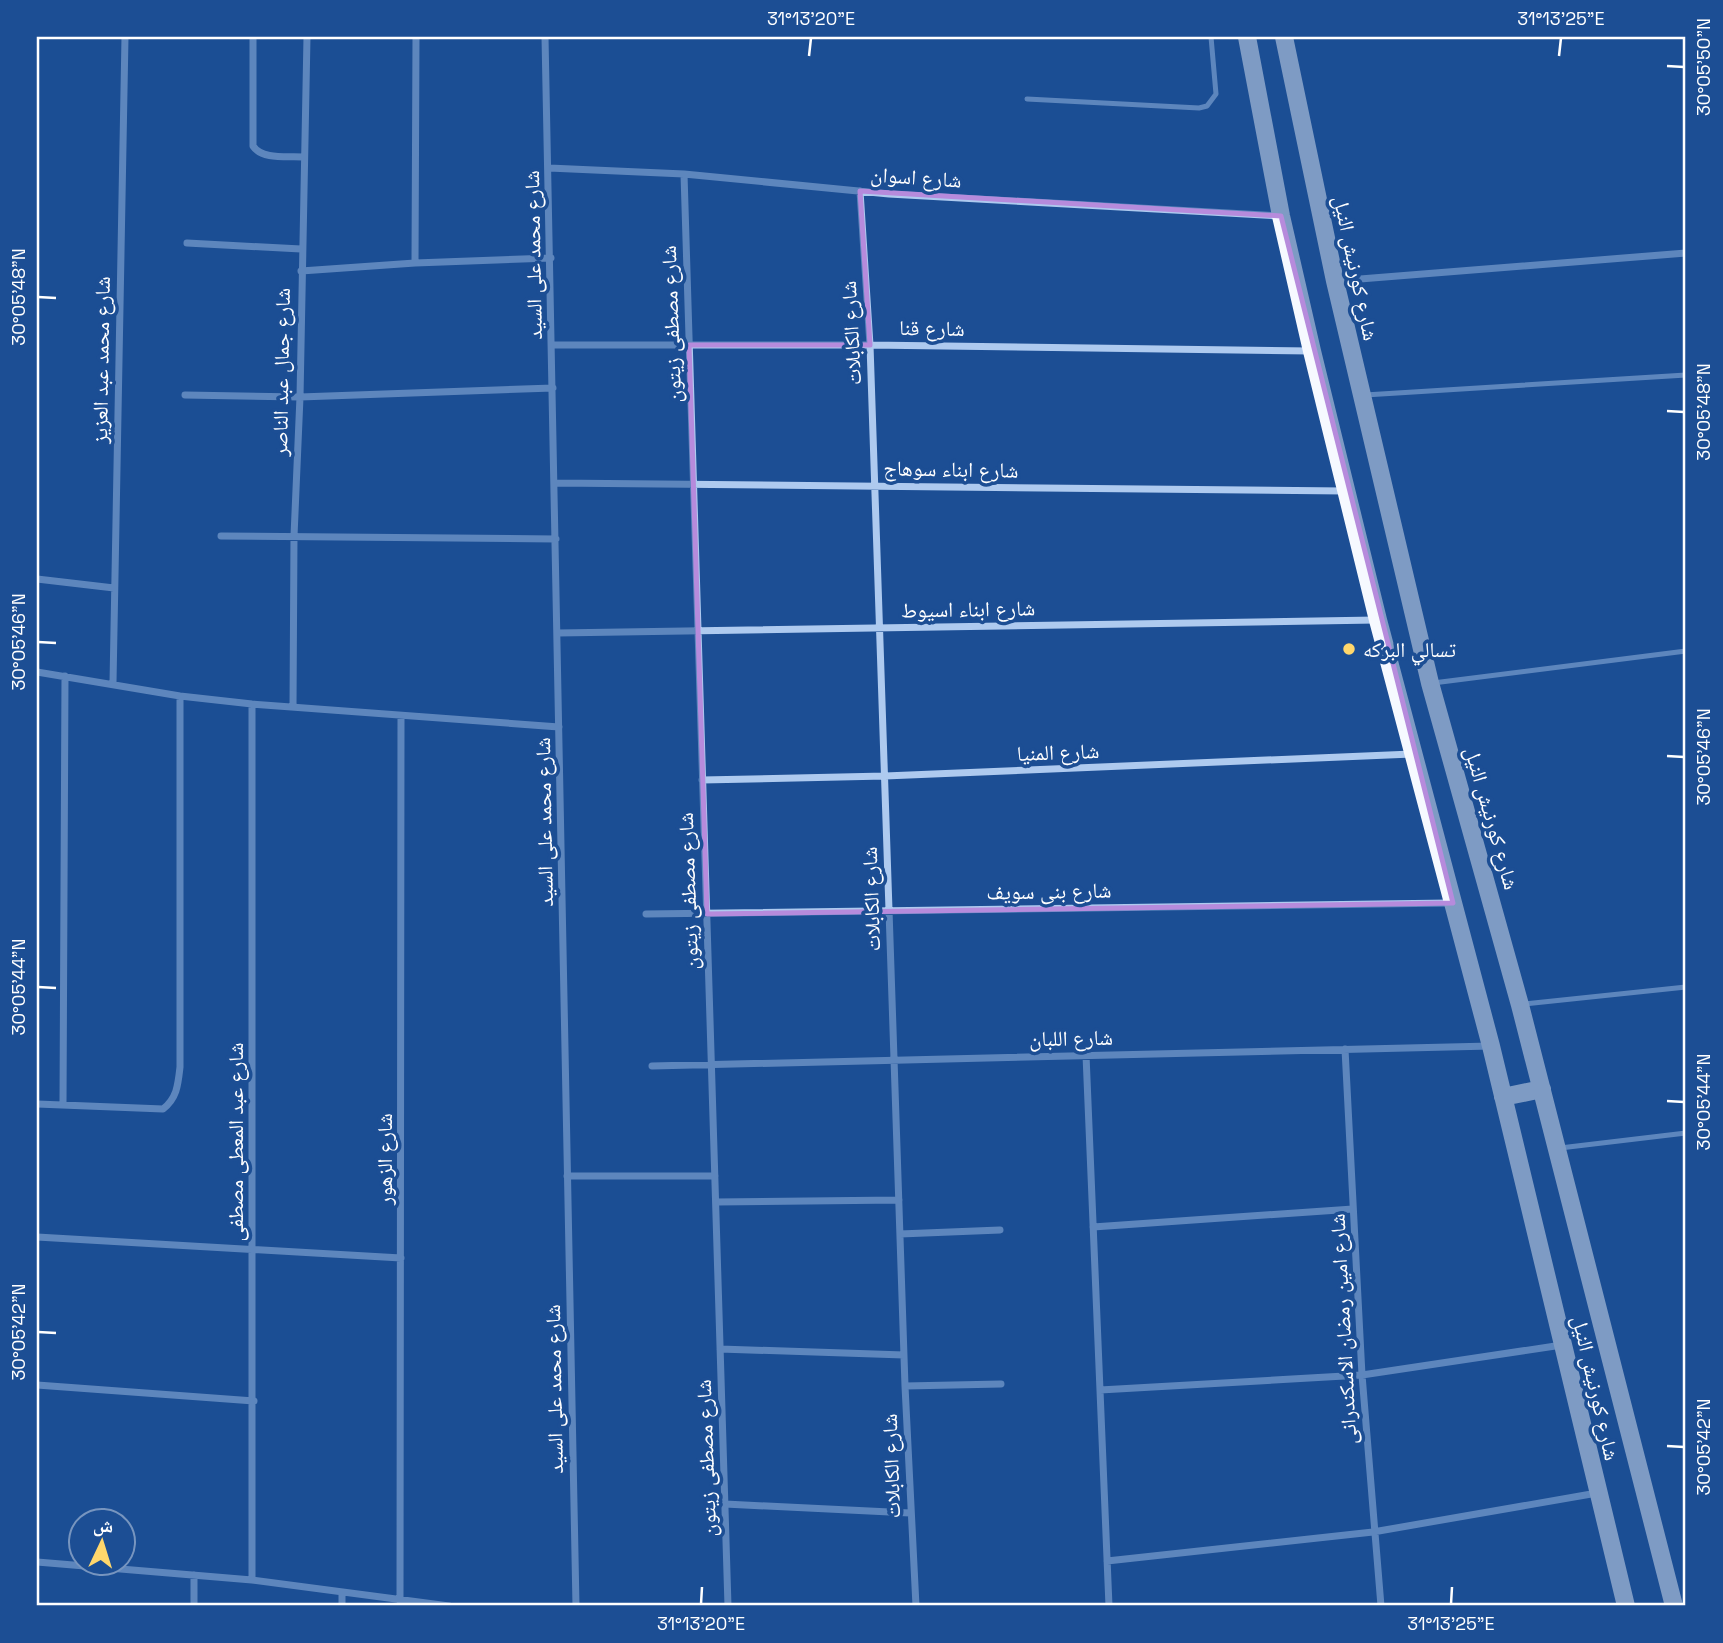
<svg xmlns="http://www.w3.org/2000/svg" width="1723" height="1643" font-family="'Space Grotesk','Noto Naskh Arabic',sans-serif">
<rect width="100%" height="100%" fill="#1c4e94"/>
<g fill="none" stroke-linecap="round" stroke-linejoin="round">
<path stroke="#aecaef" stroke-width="5" d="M1027 99 1199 108 1207 106 1216 94 1211 37
M1365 395 1686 375
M1433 683 1686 651
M1524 1004 1686 987
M1560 1148 1686 1133"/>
<path stroke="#aecaef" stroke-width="7" d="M253 37V146C262 160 287 156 303 157
M545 37 576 1606
M549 168 684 174 889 194 1281 216
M684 174 728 1606
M860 191 870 345 905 1386 916 1606
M187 243 301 249
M415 263 416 37
M301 271 415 263 551 258
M1335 281 1686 253
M553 345H870L1311 351
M185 395 300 397 553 388
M555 483 1345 491
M221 536 556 539
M37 579 114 588
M558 633 1376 620
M37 672 180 696 252 704 559 727
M113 683 125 37
M293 707 294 536 300 397 307 37
M702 780 885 776 1412 754
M646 914 1450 903
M1345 1049 1362 1375 1381 1606
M1086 1055 1109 1606
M652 1066 1491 1046
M37 1104 163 1109C177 1098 178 1085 180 1067V696
M63 1105 65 676
M567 1176H715
M716 1202 899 1200
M1093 1227 1353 1209
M900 1234 1000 1230
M37 1237 401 1258
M720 1349 904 1355
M37 1385 254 1401
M905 1386 1001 1384
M1100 1390 1362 1375 1562 1345
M725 1504 910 1513
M1107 1561 1373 1532 1597 1493
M37 1562 252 1580 449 1606
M252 1580V704
M342 1594V1606
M400 1601 401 717
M194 1606V1575"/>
<path stroke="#f6f9ff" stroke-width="18" d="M1247 37 1281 216 1312 351 1378 620 1491 1046 1626 1606
M1284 37 1335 281 1430 683 1520 1005 1674 1606
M1503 1097 1542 1089"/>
</g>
<path d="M0 0H1723V1643H0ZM860 191 1281 216 1453 903 707 914 689 345H870Z" fill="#1c4e94" fill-opacity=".55" fill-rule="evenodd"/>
<path fill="none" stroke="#b68bdc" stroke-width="5" stroke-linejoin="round" d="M860 191 1281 216 1453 903 707 914 689 345H870Z"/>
<path fill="none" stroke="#fff" stroke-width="2.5" d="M809 56 811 38M1559 56 1561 38M1667 66 1684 67M38 297 56 298M1667 411 1684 412M38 642 56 643M1667 756 1684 757M38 987 56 988M1667 1101 1684 1102M38 1332 56 1333M1667 1446 1684 1447M701 1604 702 1587M1451 1604 1452 1587"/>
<circle fill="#ffd76c" stroke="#1c4e94" stroke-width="2.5" cx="1349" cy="649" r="7"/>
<g text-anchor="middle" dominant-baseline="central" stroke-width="7" stroke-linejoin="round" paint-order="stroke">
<g font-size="21" fill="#fff" stroke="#1c4e94">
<text transform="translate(916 177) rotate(4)">شارع اسوان</text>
<text transform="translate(533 255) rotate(-91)">شارع محمد على السيد</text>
<text transform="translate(1356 268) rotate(78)">شارع كورنيش النيل</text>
<text transform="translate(671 324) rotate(-92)">شارع مصطفى زيتون</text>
<text transform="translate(932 328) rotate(1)">شارع قنا</text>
<text transform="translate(851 333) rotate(-93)">شارع الكابلات</text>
<text transform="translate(101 360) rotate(-89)">شارع محمد عبد العزيز</text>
<text transform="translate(281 372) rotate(-89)">شارع جمال عبد الناصر</text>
<text transform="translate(951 469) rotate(1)">شارع ابناء سوهاج</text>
<text transform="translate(968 609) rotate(-1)">شارع ابناء اسيوط</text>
<text transform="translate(1058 752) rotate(-2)">شارع المنيا</text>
<text transform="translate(1492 818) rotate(74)">شارع كورنيش النيل</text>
<text transform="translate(544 822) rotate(-91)">شارع محمد على السيد</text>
<text transform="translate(688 891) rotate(-92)">شارع مصطفى زيتون</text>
<text transform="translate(1049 891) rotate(-1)">شارع بنى سويف</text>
<text transform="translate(871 899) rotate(-92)">شارع الكابلات</text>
<text transform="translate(1071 1038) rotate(-1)">شارع اللبان</text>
<text transform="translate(235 1142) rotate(-90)">شارع عبد المعطى مصطفى</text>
<text transform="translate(384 1159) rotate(-90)">شارع الزهور</text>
<text transform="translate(1343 1329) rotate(-93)">شارع امين رمضان الاسكندرانى</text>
<text transform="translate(1596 1388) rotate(77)">شارع كورنيش النيل</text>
<text transform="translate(554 1389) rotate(-91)">شارع محمد على السيد</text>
<text transform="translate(706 1458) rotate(-92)">شارع مصطفى زيتون</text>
<text transform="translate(891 1466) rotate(-92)">شارع الكابلات</text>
</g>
<g font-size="21" fill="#fff" stroke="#1c4e94" text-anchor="start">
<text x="1363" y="649">تسالي البركه</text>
</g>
</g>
<rect width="1723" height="1643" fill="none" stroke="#1c4e94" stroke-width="77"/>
<g transform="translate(102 1542) rotate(4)"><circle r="33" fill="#1c4e94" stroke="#7795bf" stroke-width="2"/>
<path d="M0-5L12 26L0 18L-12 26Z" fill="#ffd76c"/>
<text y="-10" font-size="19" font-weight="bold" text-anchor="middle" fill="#ffffff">ش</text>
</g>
<rect x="38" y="38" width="1646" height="1566" fill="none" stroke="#fff" stroke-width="2.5"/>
<g font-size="18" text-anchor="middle" fill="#fff">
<text x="811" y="25">31°13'20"E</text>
<text x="1561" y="25">31°13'25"E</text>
<text transform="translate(1704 67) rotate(-90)" y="6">30°05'50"N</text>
<text transform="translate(19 297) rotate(-90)" y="6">30°05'48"N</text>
<text transform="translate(1704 412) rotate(-90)" y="6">30°05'48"N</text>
<text transform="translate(19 642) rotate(-90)" y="6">30°05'46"N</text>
<text transform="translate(1704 757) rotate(-90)" y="6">30°05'46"N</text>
<text transform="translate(19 987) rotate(-90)" y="6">30°05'44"N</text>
<text transform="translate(1704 1102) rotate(-90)" y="6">30°05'44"N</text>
<text transform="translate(19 1332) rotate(-90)" y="6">30°05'42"N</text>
<text transform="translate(1704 1447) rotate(-90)" y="6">30°05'42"N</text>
<text x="701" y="1630">31°13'20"E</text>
<text x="1451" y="1630">31°13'25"E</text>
</g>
</svg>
